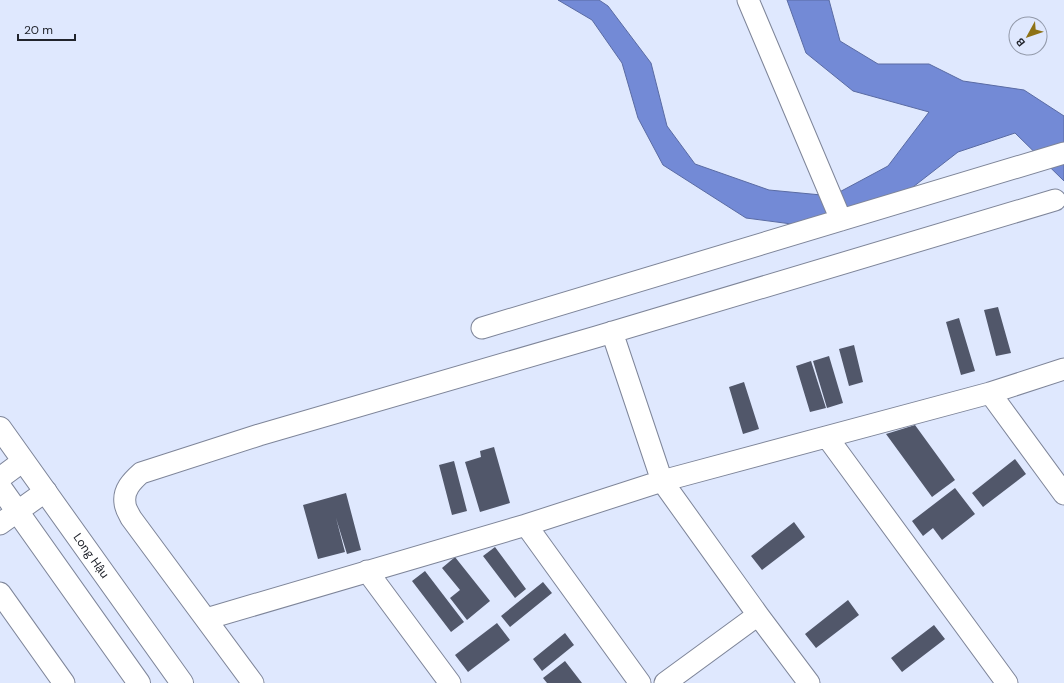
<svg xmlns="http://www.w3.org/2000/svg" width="1064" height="683" font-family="'DM Sans',sans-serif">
<rect width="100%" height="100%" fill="#dfe8fe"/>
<path fill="#738ad6" stroke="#5a6ba3" d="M558 0H599L608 6 651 63 667 126 695 164 769 190 832 196 888 166 929 112 853 91 806 53 787 0H829L840 41 878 64H929L963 81 1024 90 1064 116V181L1015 133 958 152 904 194 822 228 746 218 663 165 638 118 622 63 592 20Z"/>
<path fill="#51576a" d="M998 307 1011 353 996 356 984 310Z
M959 318 975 371 961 375 946 322Z
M854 345 863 382 849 386 839 349Z
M829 356 843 403 827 408 813 361Z
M811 361 826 408 810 412 796 366Z
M744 382 759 429 743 434 729 387Z
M915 425 955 480 932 497 886 434Z
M494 447 510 503 480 512 465 462 481 457 480 451Z
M1015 459 1026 474 983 507 972 493Z
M454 461 467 511 452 515 439 465Z
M955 488 975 514 942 540 933 528 923 536 912 521Z
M346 493 361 550 347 554 336 518 345 552 318 559 303 505Z
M794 522 805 537 762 570 751 556Z
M495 547 526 589 515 598 483 556Z
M455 557 490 601 467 620 450 598 460 590 442 568Z
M425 571 464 622 451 632 412 581Z
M543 582 552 593 510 627 501 616Z
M848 600 859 615 816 648 805 634Z
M497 623 510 640 468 672 455 655Z
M934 625 945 639 902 672 891 658Z
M565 633 574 645 542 671 533 659Z
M565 661 582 683H547L543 678Z"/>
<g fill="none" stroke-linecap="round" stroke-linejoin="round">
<g stroke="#7e8599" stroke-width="23">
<path id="minor" d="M748 0 841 220
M482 328 1064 153
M612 332 662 481 758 615 809 683
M990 393 1064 494
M827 437 1007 683
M0 478 23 461
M0 524 46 491
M526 525 640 683
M367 571 450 683
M0 593 64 683
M206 619 526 525 662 481 990 393 1064 369
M253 683 131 518C129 514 125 508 125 503 123 490 132 481 141 473L259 435 596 337 1055 200
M665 683 758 615"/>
</g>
<g stroke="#7e8599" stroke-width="24">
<g id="secondary">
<path id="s1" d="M0 428 182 683"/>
<path d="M0 487 139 683"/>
</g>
</g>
<use href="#minor" stroke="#fff" stroke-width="21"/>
<use href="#secondary" stroke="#fff" stroke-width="22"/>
</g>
<g text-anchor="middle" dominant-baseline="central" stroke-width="4" stroke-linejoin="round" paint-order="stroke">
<g font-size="12" fill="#21242c" stroke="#dfe8fe">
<text stroke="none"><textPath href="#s1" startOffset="157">Long Hậu</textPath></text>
</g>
</g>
<g transform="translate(1028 36) rotate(230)"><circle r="19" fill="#dfe8fe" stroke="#939aaa"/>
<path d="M0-3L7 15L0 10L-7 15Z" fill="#8e7216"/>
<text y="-6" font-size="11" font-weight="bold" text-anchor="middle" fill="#21242c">B</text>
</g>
<path d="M18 34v6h57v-6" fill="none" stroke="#21242c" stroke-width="2"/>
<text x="24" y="34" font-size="12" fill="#21242c" stroke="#dfe8fe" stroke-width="3" paint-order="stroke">20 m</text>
</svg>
